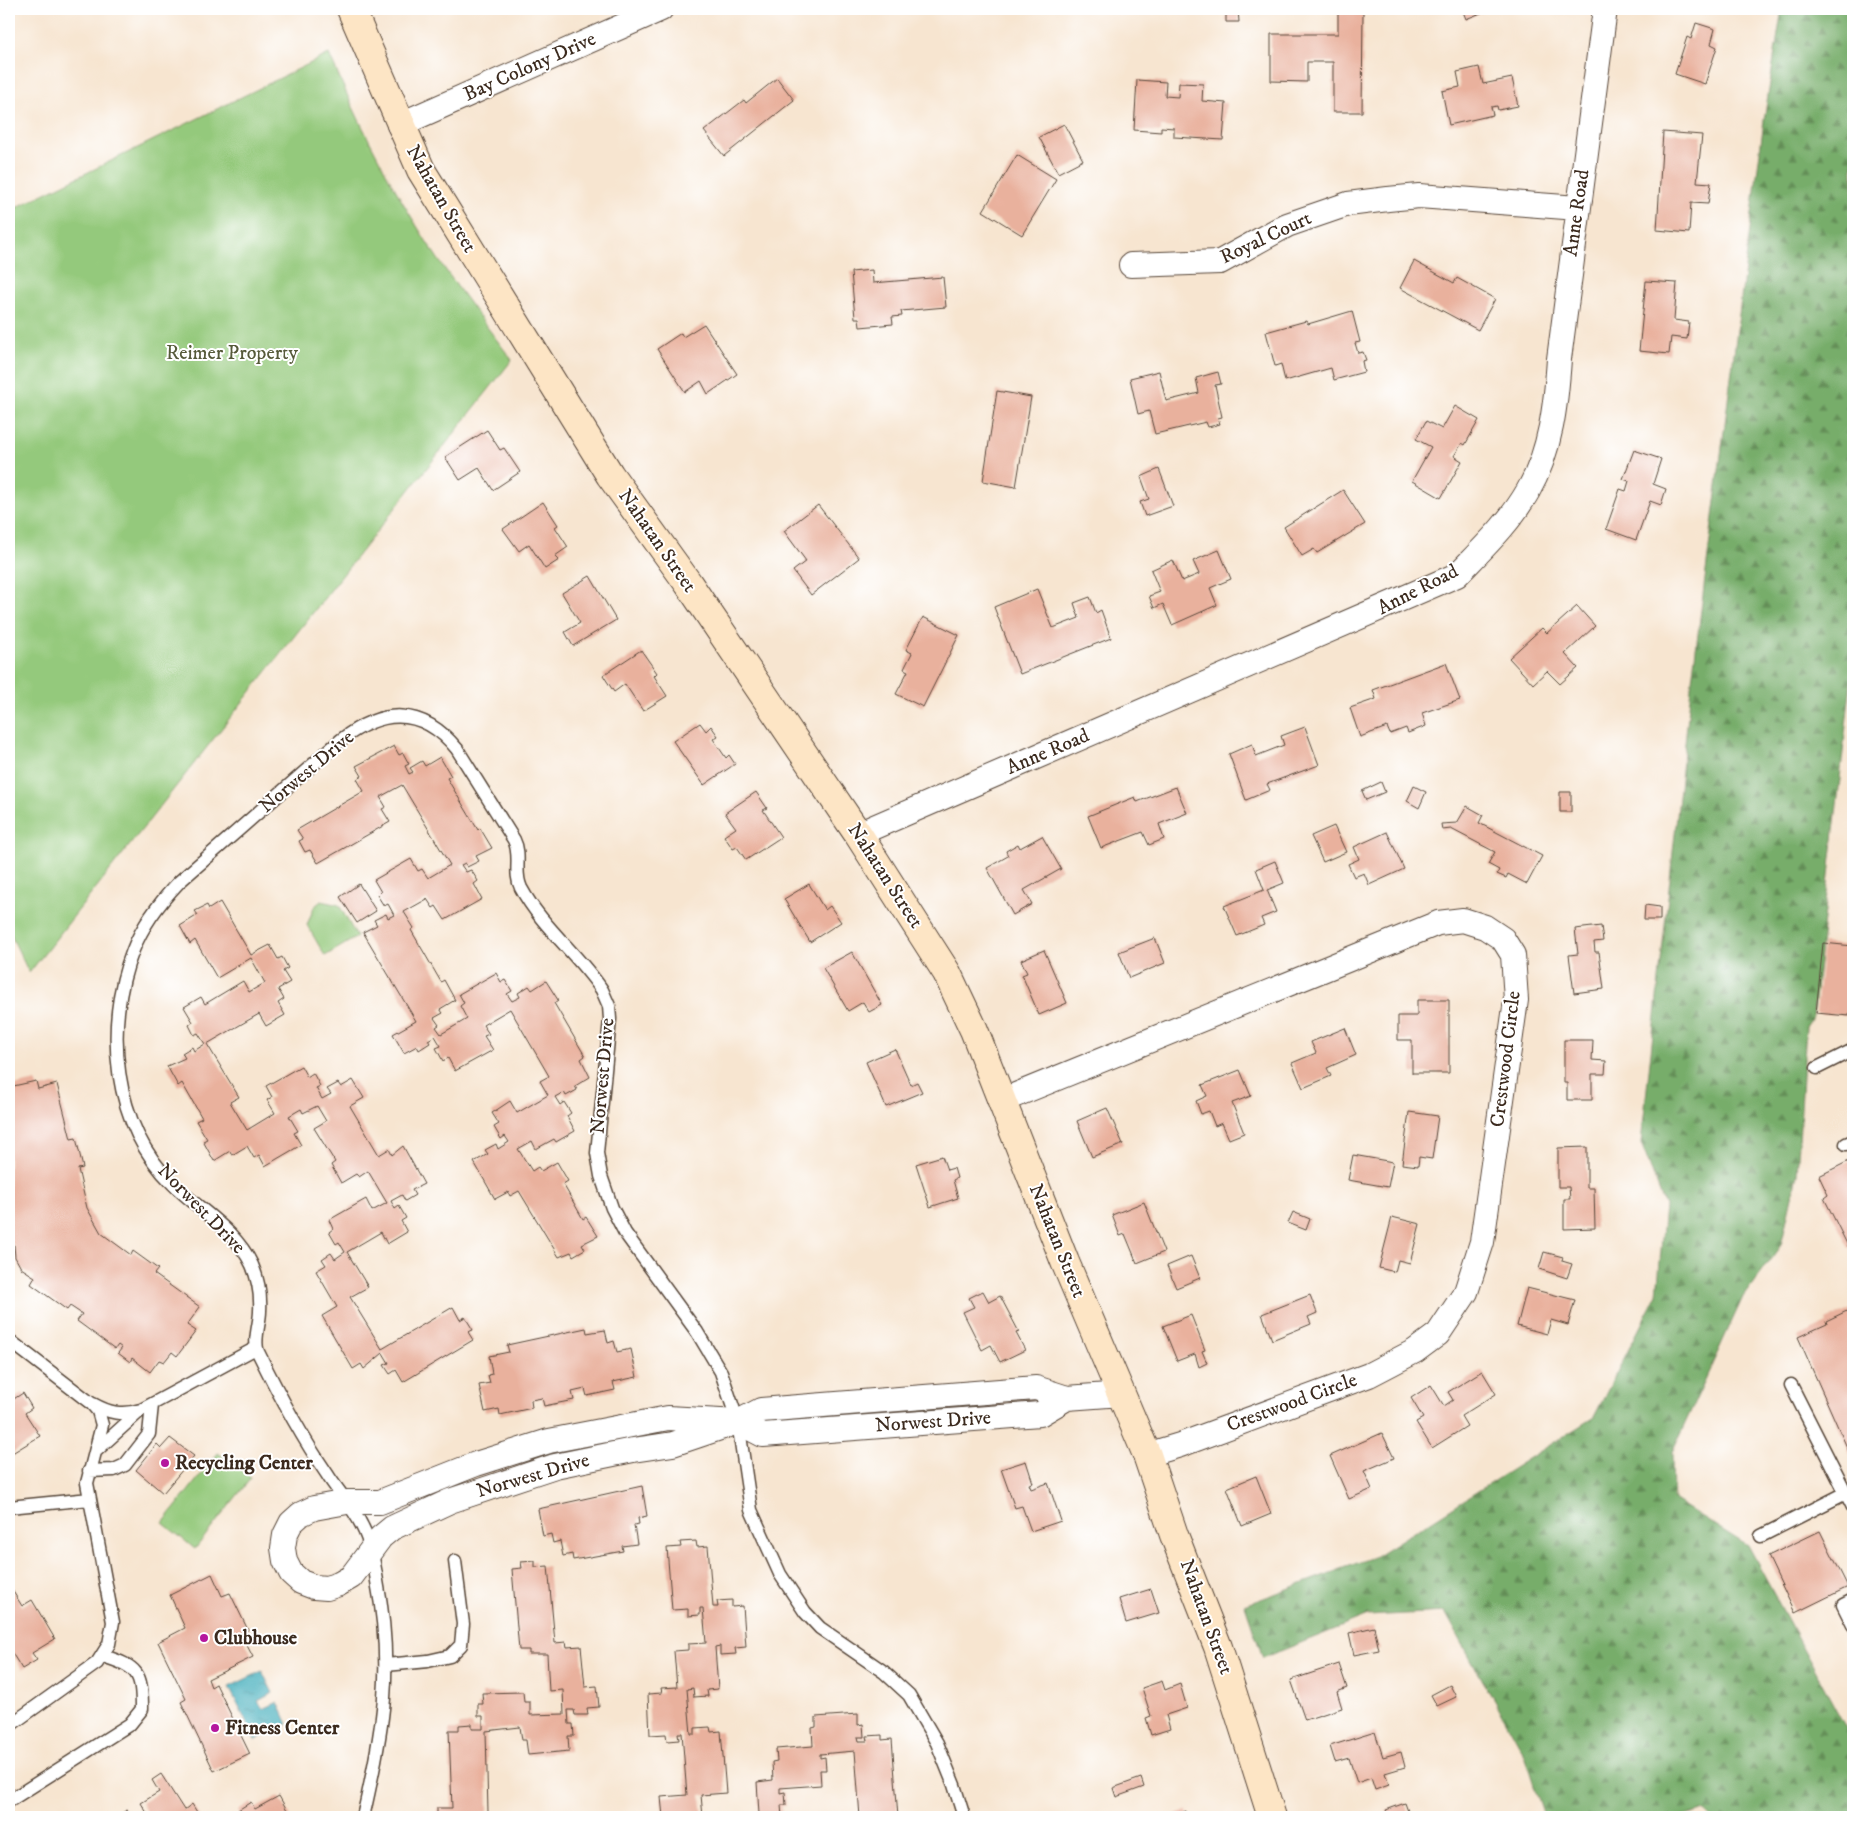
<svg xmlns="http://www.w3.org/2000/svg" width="1862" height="1826" font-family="'IM FELL DW Pica',serif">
<defs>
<pattern id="forest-firs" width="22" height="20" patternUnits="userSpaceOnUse" patternTransform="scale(1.25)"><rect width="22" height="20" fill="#77ad6b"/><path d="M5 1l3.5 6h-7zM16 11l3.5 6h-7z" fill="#638d57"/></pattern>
<pattern id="water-ripples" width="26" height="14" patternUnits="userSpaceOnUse" patternTransform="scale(1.25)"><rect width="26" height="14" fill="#3cabb9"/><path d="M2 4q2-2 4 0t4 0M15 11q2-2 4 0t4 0" fill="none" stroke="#348b96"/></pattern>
</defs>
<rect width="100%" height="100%" fill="#fff"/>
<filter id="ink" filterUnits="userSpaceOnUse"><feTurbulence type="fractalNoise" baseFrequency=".02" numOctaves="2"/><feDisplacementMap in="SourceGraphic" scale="10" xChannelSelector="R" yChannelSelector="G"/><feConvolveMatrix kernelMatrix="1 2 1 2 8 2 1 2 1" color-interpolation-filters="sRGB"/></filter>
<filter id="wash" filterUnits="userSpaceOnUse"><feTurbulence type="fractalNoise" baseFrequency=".0096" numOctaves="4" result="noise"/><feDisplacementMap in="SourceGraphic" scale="20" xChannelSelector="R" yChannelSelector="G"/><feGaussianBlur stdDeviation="1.12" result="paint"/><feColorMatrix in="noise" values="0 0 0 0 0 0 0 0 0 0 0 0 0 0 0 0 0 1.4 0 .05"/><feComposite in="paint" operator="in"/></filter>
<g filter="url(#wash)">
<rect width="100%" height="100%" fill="#f7e5d0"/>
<path fill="url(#forest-firs)" stroke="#596c44" d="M1782 9H1853V680L1851 682 1813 1016 1806 1027 1797 1175 1781 1245 1743 1297 1672 1452 1673 1499 1748 1546 1853 1741V1817H1712L1706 1810 1681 1817H1544L1524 1755 1445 1612 1368 1616 1263 1658 1245 1605 1376 1556 1594 1417 1657 1294 1665 1206 1641 1143 1691 688 1764 120Z"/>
<path fill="#94c97b" stroke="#687a4c" d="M329 54C354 112 382 169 415 223 444 271 478 315 512 360L29 973 9 931V211Z
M321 901 339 905 357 937 325 956 307 925 314 907Z
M218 1453 251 1478 195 1549 163 1523Z"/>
<path fill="url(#water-ripples)" stroke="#3c6a6c" d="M262 1671 273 1693 258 1701 263 1709 278 1702 288 1724 255 1740 229 1687Z"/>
<g id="blocks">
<path fill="#e9b19d" d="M1226 9H1238L1239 22H1226Z
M1462 9H1491L1466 19Z
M1338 12H1363L1362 112H1333V62H1307V82L1271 81V34H1338Z
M1696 23 1715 29 1711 44 1717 47 1705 84 1675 74 1687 37 1691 39Z
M1479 67 1483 84 1512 78 1518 106 1498 110 1497 106 1491 107 1493 115 1449 125 1442 91 1460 87 1457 72Z
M777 78 794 100 724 156 704 131 744 100 746 103Z
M1137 80 1166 82 1165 96 1178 97 1179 83 1203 84 1202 101 1226 103 1223 140 1174 137V128L1161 127V132L1134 130Z
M1064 124 1083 160 1058 173 1039 137Z
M1663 132 1702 135 1697 182 1711 183 1708 204 1691 203 1689 233 1657 230Z
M1017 155 1056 179 1022 235 983 211Z
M1414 261 1454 283 1457 278 1495 299 1478 330 1400 288Z
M872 270 873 283 943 277 946 307 901 311 902 316 892 317 893 324 860 327 859 318H855L851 272Z
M1646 281 1677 283 1674 320 1689 322 1687 339 1671 337 1669 354 1639 351Z
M1352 311 1360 342 1355 343 1358 353 1363 352 1366 360 1362 361 1364 372 1334 380 1331 368 1285 381 1281 364 1275 366 1266 332 1306 321 1308 324Z
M704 324 737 374 708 394 701 381 685 392 657 349 681 333 683 337Z
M1159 371 1166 401 1199 393 1196 378 1218 372 1221 384 1215 385 1222 417 1218 418 1220 424 1208 427 1206 422 1155 434 1149 411 1138 414 1130 378Z
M997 391 1031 397 1016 487 983 481Z
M1455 406 1479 420 1465 445 1462 443 1454 456 1462 461 1441 498 1412 481 1431 447 1416 439 1426 421 1442 429Z
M487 430 500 450 504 448 520 472 493 490 479 468 460 480 445 457Z
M1634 450 1661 459 1653 484 1666 489 1661 505 1650 501 1636 540 1606 529 1620 489 1626 491 1629 481 1623 479Z
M1159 469 1173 506 1145 516 1140 502 1149 499 1141 477Z
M1343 490 1365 524 1317 553 1314 549 1302 556 1284 527Z
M543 502 558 525 555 527 568 547 555 556 559 560 545 569 529 544 519 551 503 529Z
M818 505 859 558 811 595 793 571 806 561 784 531Z
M1219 550 1231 579 1210 588 1217 605 1172 625 1163 604 1154 608 1149 596 1160 592 1151 570 1173 560 1182 581 1199 574 1193 561Z
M590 576 616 620 573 646 565 632 580 623 562 593Z
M1037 589 1053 628 1079 618 1074 603 1090 597 1096 613 1101 610 1111 638 1020 674 994 607Z
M1577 606 1595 626 1565 654 1578 668 1560 684 1547 671 1533 684 1509 658 1542 628 1547 633Z
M923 617 959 635 923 707 896 694 908 671 904 669 912 653 906 650Z
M641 650 657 673 654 676 667 696 643 711 625 684 614 692 603 675Z
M1446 663 1460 700 1422 713 1426 726 1408 733 1406 728 1390 734 1387 727 1360 737 1350 708 1376 699 1373 690Z
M700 723 706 731 711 726 718 736 713 739 726 758 729 755 735 764 704 785 673 741Z
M1305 727 1319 765 1267 784 1270 790 1246 800 1229 754 1252 744 1256 756 1284 745 1281 736Z
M394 746 399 755 403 753 409 764 405 766 409 774 413 772 410 768 422 761 425 766 440 757 451 776 447 778 451 785 478 830 480 828 492 848 476 856 479 861 467 867 465 863 461 865 466 872 471 870 478 881 474 884 482 899 445 920 436 906 433 908 427 899 404 912 414 928 411 930 441 982 444 980 455 1000 440 1009 443 1013 434 1018 439 1025 436 1027 441 1034 467 1019 460 1006 464 1003 459 994 496 973 501 982 505 980 512 991 507 994 512 1001 520 997 518 993 529 986 532 990 546 981 558 1000 554 1003 585 1056 581 1059 590 1077 575 1086 577 1090 566 1096 564 1092 555 1097 560 1105 564 1102 571 1113 567 1116 575 1131 556 1142 554 1139 536 1149 532 1141 518 1149 532 1171 538 1167 541 1171 557 1162 568 1181 563 1184 583 1219 586 1217 598 1236 582 1244 585 1249 573 1256 571 1252 559 1257 519 1191 510 1196 508 1192 495 1199 474 1162 488 1154 485 1150 496 1144 498 1149 509 1142 505 1136 501 1139 494 1127 499 1124 492 1113 510 1101 517 1113 548 1095 540 1081 549 1076 510 1009 483 1025 489 1034 484 1036 493 1050 455 1071 448 1058 443 1061 436 1048 441 1046 435 1036 428 1040 430 1043 419 1050 417 1046 404 1053 393 1034 416 1021 363 932 377 925 374 920 386 914 388 918 394 915 388 904 384 906 377 895 381 892 374 880 411 859 418 871 422 869 428 878 450 865 402 785 380 797 386 807 382 809 390 822 318 863 310 850 305 852 299 841 303 839 297 830 364 791 357 779 362 776 356 766Z
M1381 782 1385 792 1366 800 1362 791Z
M1414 786 1426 792 1419 808 1407 801Z
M1176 787 1187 813 1159 824 1164 839 1149 845 1143 832 1101 848 1088 816 1135 797 1137 802Z
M756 792 767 808 763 810 781 837 746 860 737 847 733 849 724 836 736 828 725 813Z
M1560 792H1571V812H1560Z
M1467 806 1483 815 1479 823 1542 856 1527 884 1508 874 1506 878 1497 874 1499 870 1488 864 1495 852 1451 829 1442 830 1441 824 1457 823Z
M1334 826 1346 852 1323 862 1311 836Z
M1387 832 1404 869 1369 885 1364 873 1354 877 1348 864 1359 859 1354 847Z
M1042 836 1061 869 1024 890 1032 904 1013 915 987 868 1008 856 1006 851 1018 844 1020 848Z
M1275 861 1284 883 1267 890 1276 912 1261 918 1264 925 1237 936 1224 906 1264 890 1256 869Z
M359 884 376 911 357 923 340 897Z
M809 884 825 910 830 906 841 922 810 942 784 899Z
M220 902 251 955 270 945 278 959 282 957 288 968 283 971 290 982 278 989 284 999 278 1003 285 1015 266 1026 259 1014 207 1044 239 1097 230 1102 247 1130 275 1113 267 1100 272 1097 266 1086 301 1066 307 1077 313 1073 320 1086 316 1088 322 1099 331 1094 327 1089 338 1083 341 1087 353 1080 364 1098 350 1106 379 1155 389 1149 392 1155 403 1146 424 1184 412 1190 415 1195 405 1201 402 1195 391 1201 395 1209 399 1206 406 1218 401 1221 407 1232 387 1244 381 1232 347 1252 368 1287 350 1297 382 1349 453 1307 460 1320 465 1317 473 1330 468 1332 473 1340 403 1382 396 1370 390 1374 384 1365 389 1363 383 1353 364 1369 361 1364 353 1369 322 1316 337 1307 316 1271 326 1265 322 1259 331 1253 335 1259 345 1252 339 1242 336 1244 329 1232 333 1229 329 1220 366 1199 372 1211 387 1203 368 1171 359 1177 356 1174 341 1183 331 1165 335 1162 314 1128 326 1121 317 1106 303 1113 301 1109 289 1116 298 1131 294 1133 301 1145 265 1166 259 1155 254 1158 247 1146 232 1155 230 1151 214 1161 203 1141 207 1139 196 1121 202 1118 182 1083 178 1086 167 1066 185 1058 182 1053 192 1047 194 1051 205 1044 198 1033 194 1035 189 1025 193 1022 184 1007 201 997 205 1004 243 981 249 992 265 983 251 958 217 978 195 940 190 944 180 926 198 915 195 911 207 905 209 909Z
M1645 905 1660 907V920H1644Z
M1601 926 1603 941 1594 942 1595 952H1599L1604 989 1574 993 1569 955 1578 954 1575 929Z
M1155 938 1165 963 1129 978 1119 952Z
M1823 943 1853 946V980L1849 1016 1816 1013Z
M1044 950 1067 1003 1039 1015 1022 975 1027 973 1021 960Z
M852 952 882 1005 869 1012 863 1002 848 1011 823 968Z
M1417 1000H1449V1073H1412V1040H1398V1016H1417Z
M1345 1028 1356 1055 1327 1068 1331 1076 1303 1088 1292 1063 1316 1053 1311 1042Z
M1564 1040H1593L1592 1060 1606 1061 1605 1074H1592V1100H1567V1083H1564Z
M895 1049 911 1085 917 1082 922 1092 886 1107 866 1062Z
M1240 1070 1251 1096 1232 1103 1244 1133 1229 1139 1222 1123 1215 1126 1209 1111 1201 1114 1196 1101 1207 1096 1202 1085Z
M36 1081 38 1089 57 1084 71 1139 76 1138 83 1168 78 1169 87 1208 101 1233 131 1255 133 1251 158 1269 154 1274 200 1307 187 1325 196 1331 177 1356 172 1352 164 1362 159 1360 150 1372 132 1358 130 1362 118 1353 122 1348 118 1345 115 1349 77 1321 82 1314 70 1306 67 1310 31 1284 35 1277 21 1268 15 1257 14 1245H9V1087Z
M1107 1108 1123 1144 1092 1157 1077 1121Z
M1409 1112 1438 1116 1432 1159 1419 1157 1418 1166 1402 1164Z
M1587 1147V1188H1594L1595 1228 1564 1229V1199H1570L1569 1187H1558V1148Z
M1353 1155 1393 1162 1388 1187 1348 1180Z
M942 1156 947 1170 954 1168 957 1178 953 1180 958 1198 930 1207 916 1164Z
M1853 1159V1246L1849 1248 1824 1198 1828 1195 1819 1176Z
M1144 1202 1164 1252 1137 1263 1125 1234 1120 1236 1112 1215Z
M1293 1212 1310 1219 1306 1230 1288 1223Z
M1392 1217 1420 1224 1410 1263 1398 1260 1395 1272 1379 1268Z
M1544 1252 1563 1257 1562 1261 1572 1264 1567 1278 1539 1269Z
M1191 1256 1200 1278 1176 1288 1167 1266Z
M1527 1288 1575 1300 1568 1325 1551 1320 1547 1334 1517 1326Z
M983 1291 989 1302 1000 1296 1019 1332 1016 1333 1025 1350 1000 1362 991 1345 982 1350 963 1312 974 1307 969 1298Z
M1310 1295 1317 1313 1308 1317 1311 1324 1272 1340 1262 1314Z
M1853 1308V1461L1798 1337 1827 1324 1826 1321Z
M1191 1315 1205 1350 1202 1351 1207 1363 1199 1367 1195 1354 1177 1361 1163 1326Z
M586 1328 587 1333 605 1330 608 1343 614 1341 617 1352 631 1349 637 1377 613 1382 615 1390 587 1396 585 1389 572 1392 574 1400 544 1406 542 1398 531 1400 532 1408 500 1415 499 1409 485 1412 479 1385 490 1383 488 1375 492 1374 489 1356 509 1352 507 1345Z
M1482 1371 1496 1394 1461 1416 1467 1426 1432 1448 1416 1422 1423 1418 1411 1398 1431 1385 1444 1406 1453 1400 1448 1392Z
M23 1393 32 1408 25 1413 40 1436 9 1455V1402Z
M1382 1433 1394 1458 1364 1471 1372 1489 1349 1499 1330 1456Z
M170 1438 194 1456 163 1493 136 1470 157 1444 161 1448Z
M1026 1461 1033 1483 1029 1484 1031 1489 1048 1483 1061 1521 1031 1531 1022 1506 1015 1508 1001 1469Z
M1256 1476 1271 1514 1242 1526 1227 1488Z
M642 1486 647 1516 638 1518 639 1524 634 1525 637 1544 622 1546 623 1551 573 1560 572 1554 563 1556 560 1541 553 1543 551 1534 543 1536 538 1509Z
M1820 1531 1848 1587 1795 1613 1768 1556Z
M696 1541 697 1547 708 1546 713 1607H718L717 1601 732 1600V1607L743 1606 746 1647 735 1648 736 1654 720 1655V1646L715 1647 718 1689 707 1690 708 1696 694 1697 693 1688 687 1689 691 1734H695V1728L710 1727 711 1732 721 1731 726 1793 701 1795 703 1817H663L661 1797 687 1795 682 1733H678L679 1740 667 1741 666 1734 650 1735 648 1694 662 1693 661 1688 677 1687 674 1651 688 1650V1644L706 1643 703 1608H700V1615L688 1616V1609L672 1610 667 1548 681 1547 680 1542Z
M535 1561V1567L548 1566 555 1643 566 1642 567 1647 581 1646 585 1687 597 1686 599 1707 587 1708 588 1715H575L574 1710H568L569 1724H573L574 1736H568L569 1751 528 1755 526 1740H522L520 1727 486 1731 488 1812 476 1813V1817H427V1815L437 1814V1808H452L449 1730H459V1725L472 1724V1729H483V1716H478V1704H483L482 1693 523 1692 524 1702H530V1715L564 1714 563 1690 549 1691 547 1654H529V1650H519L512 1569 522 1568 521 1562Z
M212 1574 222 1596 230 1593 248 1630 241 1634 253 1657 208 1679 211 1687 216 1684 250 1754 214 1771 181 1702 186 1699 158 1642 185 1628 170 1595Z
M9 1585 22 1606 32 1600 55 1639 32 1653 37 1660 22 1669 12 1653 9 1655Z
M1151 1589 1159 1613 1126 1623 1119 1599Z
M1374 1627 1379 1650 1354 1655 1349 1633Z
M1339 1664 1347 1688 1337 1692 1342 1708 1305 1720 1291 1680Z
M1162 1681 1165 1690 1180 1684 1187 1708 1166 1715 1170 1729 1151 1735 1146 1718 1151 1716 1142 1688Z
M1450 1685 1456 1697 1437 1706 1431 1695Z
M858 1714V1725L863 1724 864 1737H858L859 1741H868L867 1736 882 1735V1740L892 1739 898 1817H860L855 1751 820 1754V1758L825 1757 826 1770H820L821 1785 780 1788V1793L785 1792 786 1805H781L782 1817H732L759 1814 757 1782 773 1780 772 1762 777 1761 776 1749 813 1746 812 1728 816 1727V1717Z
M1375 1732 1383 1757 1401 1752 1405 1767 1385 1773 1389 1785 1375 1790 1371 1778 1357 1783 1349 1758 1335 1762 1330 1746Z
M161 1774 184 1810 192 1804 200 1817H141L147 1813 141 1803 159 1792 152 1780Z
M1141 1778 1144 1787 1116 1797 1113 1788Z
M279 1796 291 1817H242L238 1810 251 1802 255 1809Z
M1405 1803 1410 1817H1389L1386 1810Z
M127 1810 131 1817H115Z
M1186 1811 1189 1817H1172Z
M904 1815H917V1817H904Z"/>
</g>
</g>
<g filter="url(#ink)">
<use href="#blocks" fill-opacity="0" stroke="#574639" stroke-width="1"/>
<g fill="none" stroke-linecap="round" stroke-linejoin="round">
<g stroke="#574639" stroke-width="15">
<path id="lane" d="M1817 1068 1853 1050
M1846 1144 1853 1141
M9 1340 92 1404 98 1411 102 1425 87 1483 113 1622 109 1644 97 1663 9 1726
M1791 1385 1853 1507
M93 1404C109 1413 122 1416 141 1410
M97 1450 141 1410 256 1348
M89 1471 114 1470 125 1465 149 1434 152 1405
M9 1507 90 1499
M1761 1536 1846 1493
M1853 1600 1843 1605 1853 1625
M386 1665 428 1661 450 1656 461 1645 463 1624 455 1561
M9 1801 130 1724 142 1709C142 1672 138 1667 103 1656
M363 1817C383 1731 394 1669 377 1581 374 1562 371 1543 362 1526 353 1507 338 1492 327 1474 301 1436 278 1393 258 1352 253 1341 260 1323 260 1311 261 1295 258 1279 252 1265 235 1229 200 1211 173 1184 113 1125 103 1026 133 950 143 924 160 902 179 882L341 740C382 708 422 706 457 749L514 840C522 856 513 872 521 888 542 927 578 954 602 990L609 1006 610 1019 597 1153 601 1176 612 1208 625 1233 697 1332 721 1372 738 1422 751 1510 780 1574 805 1612 820 1628 884 1672 909 1695 937 1743 954 1785 964 1817"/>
</g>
<g stroke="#574639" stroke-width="26">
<path id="street" d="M399 125 661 9
M1131 265 1220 262 1287 225 1348 204 1388 199 1419 196 1578 208
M858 834 1457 575C1482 549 1510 523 1528 491 1551 451 1556 403 1559 359L1605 9
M1001 1101 1438 923 1463 920 1485 927 1503 939 1513 955 1516 1000 1482 1242 1466 1292 1438 1334 1415 1351 1369 1375 1180 1445 1147 1455
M1067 1398 1040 1414 763 1435 738 1422 668 1418 549 1441 476 1464 380 1502H347L314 1508 301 1514 291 1523 285 1535 283 1548 285 1561 291 1573 301 1582 314 1587 327 1588 339 1584 351 1577 381 1537 392 1528 450 1501 555 1466 633 1450 673 1444 738 1422 761 1410 1036 1388 1067 1398 1122 1394"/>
</g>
<g stroke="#574639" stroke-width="30">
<path id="secondary" d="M351 9 421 170 610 475 688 583 858 834 947 973 974 1030 1065 1262 1147 1455 1174 1535 1218 1647 1272 1817"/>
</g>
<use href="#lane" stroke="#fff" stroke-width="12"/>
<use href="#street" stroke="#fff" stroke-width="24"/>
<use href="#secondary" stroke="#fde5c5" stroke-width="28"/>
</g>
</g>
<g fill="#b5179e" stroke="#fff" stroke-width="2">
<circle cx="165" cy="1463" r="5"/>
<circle cx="204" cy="1638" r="5"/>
<circle cx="215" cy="1728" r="5"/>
</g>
<g text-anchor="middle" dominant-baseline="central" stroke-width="4" stroke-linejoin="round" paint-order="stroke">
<g font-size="20" fill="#3b2a1e" stroke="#fff">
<text transform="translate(530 67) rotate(-24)">Bay Colony Drive</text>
<text transform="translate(441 199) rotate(60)">Nahatan Street</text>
<text transform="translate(1577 213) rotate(-82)">Anne Road</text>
<text transform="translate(1266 238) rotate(-25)">Royal Court</text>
<text transform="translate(657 541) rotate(55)">Nahatan Street</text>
<text transform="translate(1418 590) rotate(-27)">Anne Road</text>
<text transform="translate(1048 752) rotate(-23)">Anne Road</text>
<text transform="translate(307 772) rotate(-40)">Norwest Drive</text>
<text transform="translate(885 876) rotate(57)">Nahatan Street</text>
<text transform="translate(1506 1059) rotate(-83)">Crestwood Circle</text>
<text transform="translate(603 1076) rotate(-85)">Norwest Drive</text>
<text transform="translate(201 1209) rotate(46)">Norwest Drive</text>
<text transform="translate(1057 1241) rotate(68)">Nahatan Street</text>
<text transform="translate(1292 1403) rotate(-20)">Crestwood Circle</text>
<text transform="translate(933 1422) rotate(-4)">Norwest Drive</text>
<text transform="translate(533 1476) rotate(-16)">Norwest Drive</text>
<text transform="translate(1206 1617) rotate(70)">Nahatan Street</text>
</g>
<g font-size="20" fill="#565a3a" stroke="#fff">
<text x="232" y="353">Reimer Property</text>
</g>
<g font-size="20" font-weight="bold" fill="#3b2a1e" stroke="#fff" text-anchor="start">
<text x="175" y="1463">Recycling Center</text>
<text x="214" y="1638">Clubhouse</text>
<text x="225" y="1728">Fitness Center</text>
</g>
</g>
<rect width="1862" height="1826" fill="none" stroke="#fff" stroke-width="30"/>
</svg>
